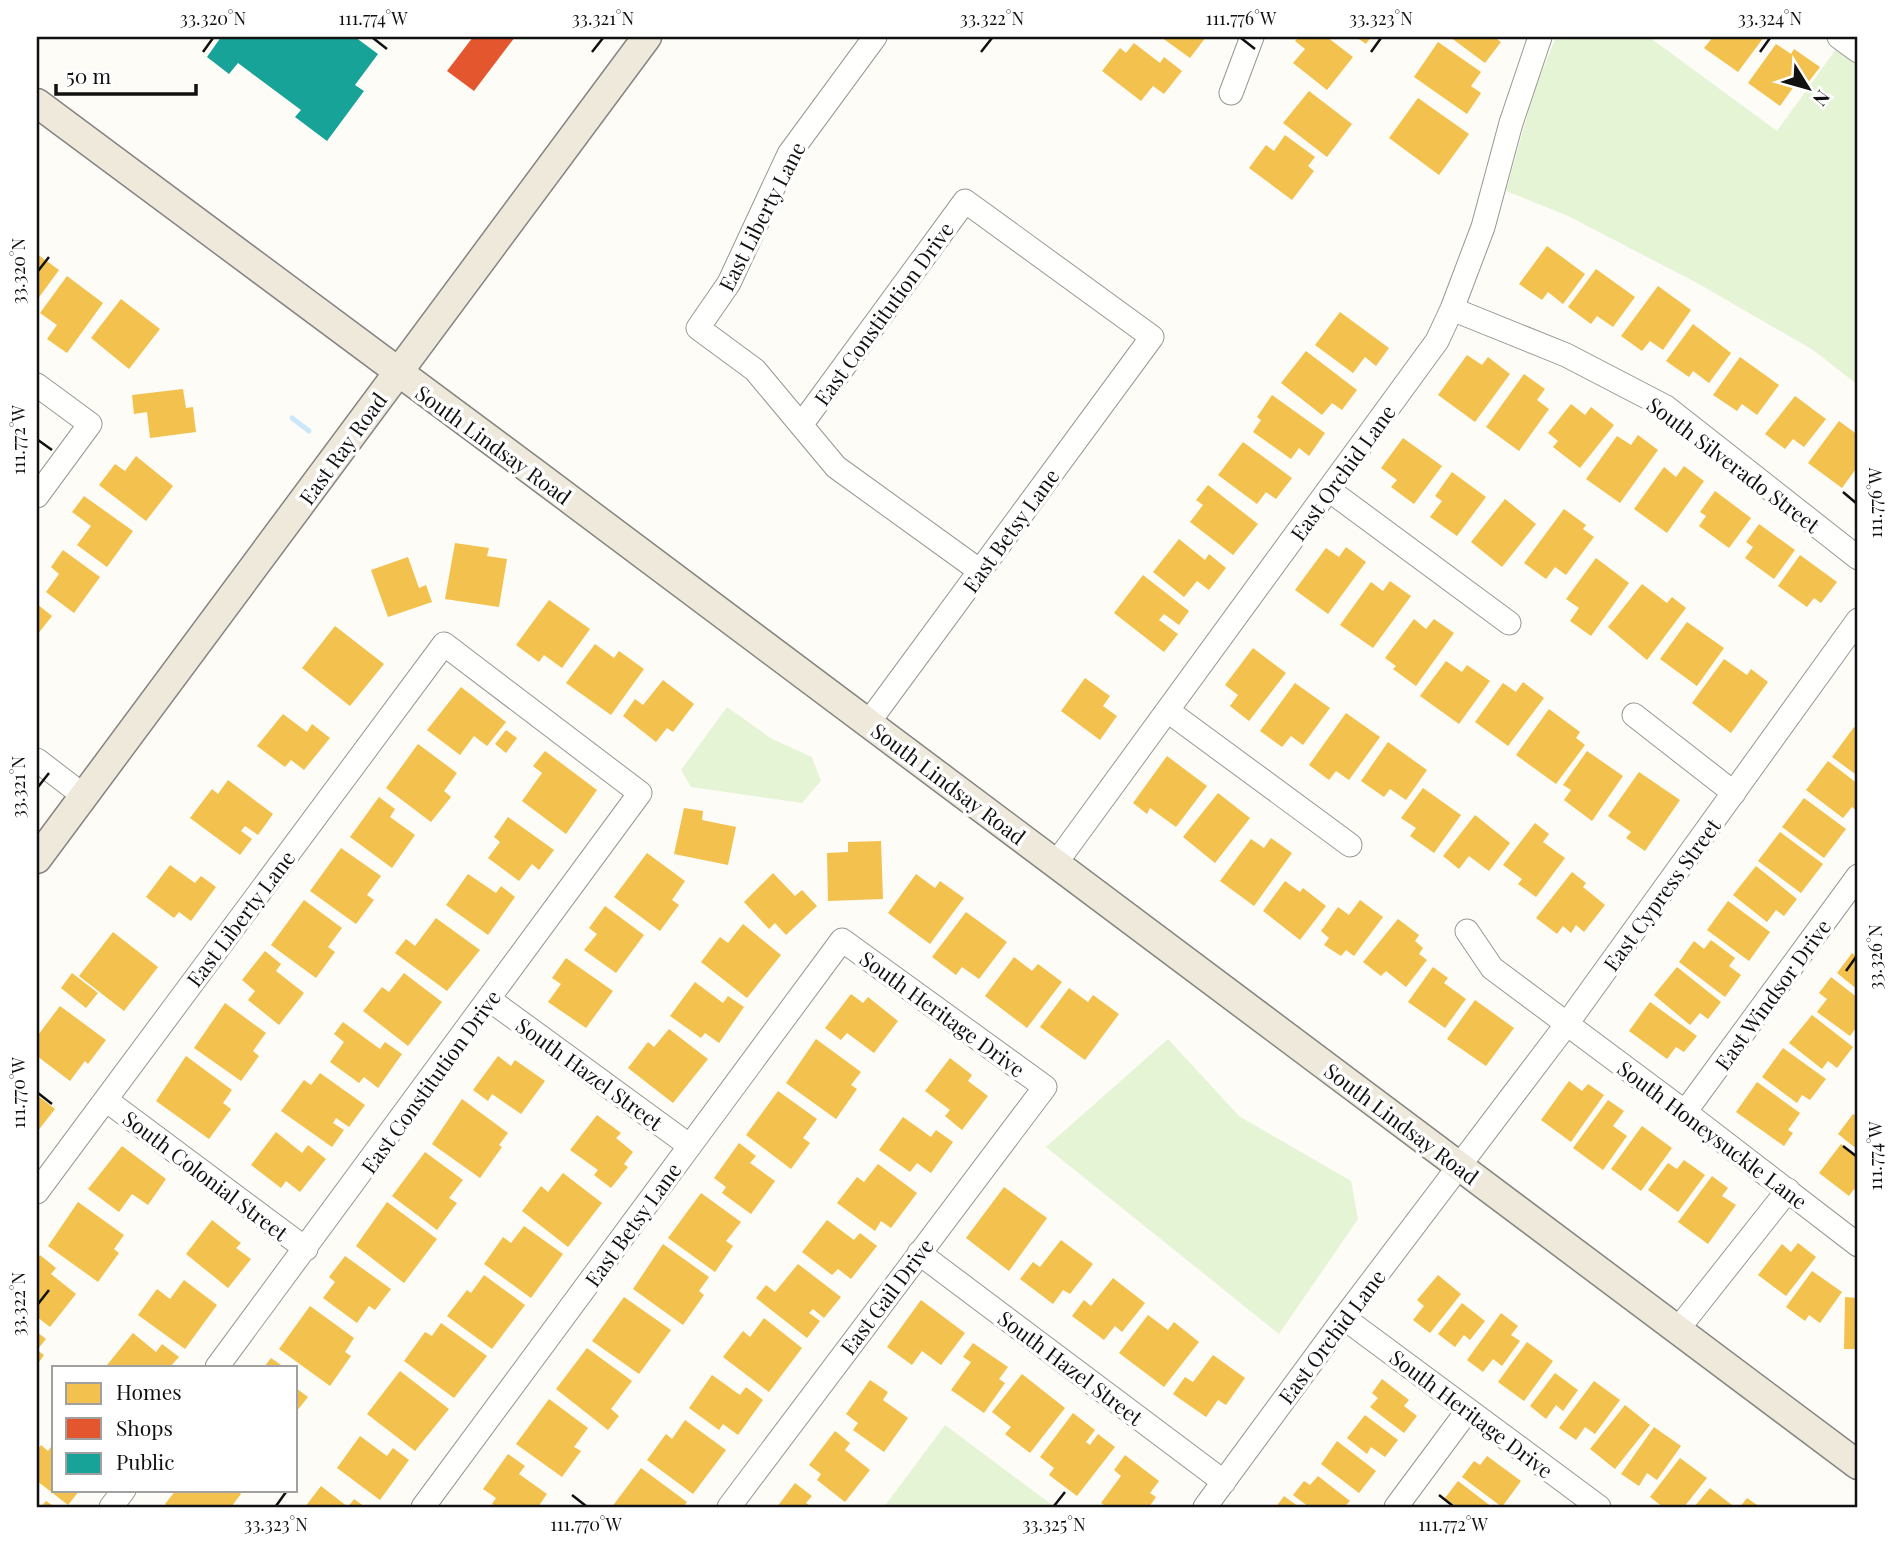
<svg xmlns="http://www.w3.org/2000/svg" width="1895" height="1544" font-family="'Playfair Display',serif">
<rect width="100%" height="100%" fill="#fdfcf7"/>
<path fill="#e6f4d6" d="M1556 37H1649L1777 131 1836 49 1858 64V385L1813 350 1699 284 1568 216 1506 191 1534 91Z
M727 707 772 739 812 757 821 781 802 803 691 787 681 770Z
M1168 1039 1239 1116 1351 1181 1358 1219 1279 1334 1046 1147Z
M945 1425 1055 1507H884Z"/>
<path fill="#f2c14e" d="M1161 37H1206L1190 58Z
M1299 37H1327L1353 57 1327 90 1293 63 1305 49 1295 41Z
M1356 37H1371L1366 44Z
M1450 37H1494L1501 42 1485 63Z
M1713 37H1764L1738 72 1704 48Z
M1438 42 1481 72 1471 86 1481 93 1467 114 1414 77Z
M1134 43 1160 63 1164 57 1182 71 1164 94 1153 86 1141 101 1102 71 1120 48 1126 53Z
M1776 44 1791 54 1794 49 1820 67 1807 84 1800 78 1780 106 1748 83Z
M1309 91 1352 124 1327 157 1283 123Z
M1418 98 1469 134 1439 175 1389 138Z
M1285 135 1315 157 1308 166 1314 171 1292 200 1249 168 1266 145 1274 151Z
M1547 246 1585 274 1563 304 1548 292 1542 300 1519 284Z
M37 254 59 270 37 300Z
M1596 269 1635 297 1613 327 1597 316 1591 324 1568 307Z
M67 276 103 303 67 353 47 339 57 325 40 313Z
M1658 286 1691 310 1663 350 1650 341 1642 351 1621 336Z
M121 299 160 329 129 369 91 338Z
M1340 312 1389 348 1376 366 1365 357 1353 373 1315 345Z
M1693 324 1731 353 1709 383 1693 371 1689 377 1666 361Z
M1306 351 1357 390 1342 410 1332 403 1322 415 1281 383Z
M1467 355 1482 365 1488 357 1510 374 1475 422 1438 395Z
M1740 357 1779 385 1757 415 1742 404 1737 411 1713 395Z
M1524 374 1545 389 1537 400 1549 409 1519 451 1486 427Z
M183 389 186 408 193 407 196 432 150 438 147 412 134 414 132 395Z
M1272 395 1325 433 1309 456 1299 448 1291 459 1253 432 1261 420 1257 417Z
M1795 396 1826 419 1804 447 1793 439 1785 449 1765 434Z
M1571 404 1585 415 1591 407 1614 425 1580 468 1553 447 1558 441 1548 433Z
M1839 421 1858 435V466L1842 488 1808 463Z
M1638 435 1658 450 1620 503 1586 479 1617 436 1631 445Z
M1403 438 1442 466 1414 504 1391 487 1397 480 1381 468Z
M1243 442 1292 478 1276 499 1266 492 1257 504 1218 475Z
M136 456 173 486 146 521 99 485 115 464 125 471Z
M1684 466 1704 481 1667 533 1634 509 1664 467 1676 477Z
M1452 472 1486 497 1457 536 1430 517 1442 501 1435 496Z
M1208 485 1258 524 1233 555 1190 522 1203 505 1196 500Z
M1715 491 1751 518 1729 548 1699 526 1706 516 1700 512Z
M84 496 133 531 107 567 77 545 91 526 72 512Z
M1505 499 1536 524 1502 567 1471 542Z
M1564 509 1586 525 1583 529 1594 537 1566 575 1555 567 1546 579 1524 563Z
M1759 524 1795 550 1774 579 1745 558 1753 547 1746 542Z
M1179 539 1205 560 1209 554 1226 568 1209 590 1197 581 1184 597 1153 572Z
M455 543 489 548 487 556 507 559 499 607 445 599Z
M1346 547 1366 562 1328 614 1295 590 1326 548 1339 557Z
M63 550 100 577 74 613 46 592 59 574 51 567Z
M1800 555 1837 582 1821 603 1814 598 1807 607 1778 586Z
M408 557 419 588 426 585 432 602 388 617 371 570Z
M1596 558 1629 583 1591 636 1570 621 1579 608 1566 599Z
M1143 575 1189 611 1179 625 1164 614 1159 620 1178 634 1164 652 1114 613Z
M1390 581 1411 596 1373 648 1340 625 1371 582 1383 591Z
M1642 584 1667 603 1672 597 1686 608 1647 660 1608 627Z
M549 600 590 629 562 668 544 655 539 662 516 645Z
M37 604 52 616 37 635Z
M1414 619 1426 629 1434 619 1454 633 1416 686 1393 669 1396 666 1385 658Z
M1687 622 1724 648 1697 686 1660 659Z
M335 626 384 664 350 706 302 668Z
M595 644 614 658 619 651 644 669 611 715 566 683Z
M1253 648 1286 673 1249 721 1230 706 1238 695 1225 685Z
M1724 659 1747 675 1751 669 1768 682 1731 733 1692 703Z
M1446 661 1462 672 1467 665 1490 681 1459 724 1420 696Z
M1085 678 1110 696 1103 706 1117 716 1100 740 1061 711Z
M663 680 694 704 673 732 667 728 656 742 623 716 635 699 643 705Z
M1523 682 1544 698 1508 746 1475 722 1503 683 1516 692Z
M1295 683 1330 708 1303 745 1291 736 1282 747 1260 731Z
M461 687 506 722 487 746 474 736 460 755 427 730Z
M1549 709 1580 732 1576 738 1585 745 1556 784 1516 755Z
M1346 713 1380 737 1349 780 1336 771 1329 780 1309 765Z
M283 714 307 732 312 724 330 738 304 770 291 760 285 767 257 746Z
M1854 727 1858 731V776L1832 757Z
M506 730 517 738 506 753 495 744Z
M1388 742 1427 770 1406 800 1390 789 1384 797 1361 781Z
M418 744 457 773 444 791 451 797 431 822 386 788Z
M545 751 597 790 566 834 522 801 542 773 533 766Z
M1587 751 1623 776 1592 821 1564 800 1571 790 1563 785Z
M1167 756 1207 786 1176 827 1150 808 1147 814 1133 803Z
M1828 761 1858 784V812L1852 807 1843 818 1806 790Z
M1639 772 1680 800 1645 851 1626 838 1631 832 1608 816Z
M228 780 273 814 258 835 245 826 241 831 252 839 240 855 190 818 212 789 218 794Z
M1423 788 1461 815 1434 853 1410 836 1416 828 1401 818Z
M1218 793 1250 818 1215 863 1183 837Z
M379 797 395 809 390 817 415 835 392 868 350 837Z
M1804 798 1846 829 1824 858 1782 827Z
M684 808 703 811 702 820 736 827 728 865 674 854Z
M1475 815 1510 843 1489 871 1469 856 1459 869 1443 856Z
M508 817 554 850 539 870 532 864 519 881 488 858 500 842 494 837Z
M1535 823 1549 834 1543 842 1565 858 1536 897 1518 884 1522 879 1503 865Z
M1780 832 1823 864 1801 893 1758 861Z
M1271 838 1292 853 1254 906 1220 881 1251 839 1264 848Z
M881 841 883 899 828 901 827 853 848 852V842Z
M341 848 381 876 367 895 374 900 356 924 310 891Z
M647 853 685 881 672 900 679 905 660 931 614 897Z
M170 865 195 883 201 876 216 887 191 921 179 912 174 918 146 897Z
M1756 866 1797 899 1784 916 1776 910 1767 922 1733 895Z
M1572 872 1586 883 1583 887 1605 905 1584 932 1576 925 1571 933 1563 926 1557 934 1536 918Z
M773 873 795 896 802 890 817 906 786 935 775 923 769 929 744 902Z
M468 874 496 893 501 886 515 897 488 935 446 905Z
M916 874 935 888 940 881 964 898 930 944 888 913Z
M1285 881 1300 892 1303 888 1326 906 1300 940 1263 911Z
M304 900 342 928 328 947 335 952 316 978 271 945Z
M1360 900 1383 917 1354 956 1346 950 1341 956 1324 945 1329 938 1321 931 1338 907 1349 915Z
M1728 901 1770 932 1749 961 1707 930Z
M605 906 644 935 616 973 584 950 597 934 589 928Z
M966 912 1007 942 979 979 962 967 956 975 932 957Z
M436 918 480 950 447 991 395 953 406 939 415 946Z
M1398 919 1419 935 1415 941 1423 948 1419 954 1427 960 1406 987 1386 971 1381 976 1363 962Z
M743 924 781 955 747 998 701 962 720 937 728 943Z
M113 932 158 967 124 1011 79 976Z
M1711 940 1735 958 1729 966 1741 975 1725 997 1679 962 1694 941 1704 949Z
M265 951 281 964 276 971 304 993 279 1025 248 1000 255 991 242 980Z
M1852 953 1858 958V990L1837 973Z
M1014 957 1032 971 1038 964 1062 982 1027 1028 985 996Z
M566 958 613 991 586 1028 548 1002 561 984 552 978Z
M1433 967 1448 978 1444 983 1466 999 1445 1028 1408 1002Z
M1677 967 1721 1002 1708 1019 1700 1013 1690 1025 1654 995Z
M72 973 98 993 86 1008 61 988Z
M404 973 442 1002 408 1046 363 1011 382 987 389 992Z
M1831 977 1858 998V1025L1850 1036 1817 1012 1827 999 1819 993Z
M695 982 723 1003 728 996 744 1007 719 1043 705 1033 701 1038 670 1016Z
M1069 988 1088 1002 1093 995 1119 1014 1085 1060 1040 1027Z
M851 994 863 1003 868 997 898 1021 874 1053 847 1033 841 1040 825 1028Z
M1475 1000 1514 1028 1486 1066 1447 1039Z
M1650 1002 1697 1036 1684 1052 1676 1047 1667 1059 1629 1031Z
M225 1003 266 1033 253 1051 259 1056 241 1081 194 1048Z
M60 1006 106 1040 88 1064 85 1061 70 1081 37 1056V1034L38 1035Z
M1812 1015 1853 1047 1837 1068 1828 1061 1822 1069 1789 1043Z
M343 1022 380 1049 385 1042 402 1054 378 1088 364 1077 359 1083 330 1062 344 1042 334 1034Z
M669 1029 708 1059 673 1103 628 1068 648 1042 654 1047Z
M816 1039 861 1072 851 1085 857 1089 836 1119 786 1083Z
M1783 1048 1826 1079 1810 1100 1802 1095 1797 1103 1762 1077Z
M186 1056 232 1090 223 1103 231 1109 209 1139 156 1101Z
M498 1056 511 1066 515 1060 545 1081 521 1114 492 1094 488 1101 473 1090Z
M950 1058 972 1075 968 1081 988 1096 962 1130 945 1116 950 1110 925 1091Z
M320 1073 365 1105 349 1127 336 1118 333 1123 344 1130 332 1147 281 1111 304 1080 311 1085Z
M1569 1081 1582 1091 1588 1084 1604 1095 1571 1142 1541 1120Z
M1757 1082 1800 1113 1788 1130 1793 1133 1784 1146 1736 1112Z
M778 1091 817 1119 803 1138 810 1143 791 1169 746 1135Z
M37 1095 55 1109 37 1132Z
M462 1099 508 1133 499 1145 502 1147 480 1178 432 1144Z
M1608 1100 1624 1111 1613 1126 1627 1136 1603 1170 1573 1148Z
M1853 1114 1858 1117V1150L1838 1134Z
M597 1115 621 1133 616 1138 633 1152 624 1164 628 1167 611 1188 594 1175 598 1170 570 1150Z
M903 1117 931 1137 936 1130 953 1142 931 1173 917 1163 910 1172 879 1150Z
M1642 1126 1672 1148 1641 1191 1611 1169Z
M276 1132 302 1153 308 1145 326 1159 300 1192 286 1181 281 1188 251 1165Z
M739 1143 756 1156 750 1163 775 1181 751 1214 722 1193 726 1187 714 1178Z
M1841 1144 1858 1157V1192L1854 1189 1849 1196 1819 1173Z
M122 1146 166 1179 148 1205 132 1194 119 1212 88 1189Z
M425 1152 463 1180 449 1198 457 1203 437 1230 392 1196Z
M1684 1160 1705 1175 1678 1212 1648 1190 1668 1163 1677 1169Z
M878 1164 917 1193 891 1228 881 1221 875 1231 837 1203 857 1177 864 1182Z
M563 1173 602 1203 568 1247 522 1211 541 1186 548 1192Z
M1712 1176 1728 1188 1722 1196 1736 1205 1708 1244 1678 1222Z
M1004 1187 1047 1218 1009 1271 966 1238Z
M701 1193 741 1222 726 1241 733 1246 715 1272 668 1238Z
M78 1202 124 1235 114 1249 119 1253 98 1282 48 1246Z
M387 1202 437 1239 404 1283 356 1246Z
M212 1220 241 1243 236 1248 251 1259 228 1288 186 1254Z
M827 1220 854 1240 860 1233 877 1246 851 1279 838 1269 832 1275 802 1252Z
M524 1226 563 1254 531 1298 484 1264 503 1237 511 1243Z
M1061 1240 1093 1264 1070 1294 1063 1290 1053 1304 1020 1279 1033 1262 1040 1267Z
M1798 1243 1816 1257 1786 1296 1758 1275 1782 1244 1791 1252Z
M663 1244 709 1277 699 1291 704 1295 683 1325 633 1289Z
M40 1255 56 1268 51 1274 76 1294 50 1327 37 1317V1260Z
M345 1256 391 1289 375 1310 369 1306 357 1323 323 1298 335 1282 329 1277Z
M798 1264 841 1297 824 1318 813 1309 809 1313 820 1321 807 1338 756 1298 766 1285 775 1292Z
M1812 1271 1842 1292 1820 1323 1809 1315 1805 1321 1786 1307Z
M484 1275 525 1305 492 1349 447 1316 467 1290 471 1293Z
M1438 1275 1461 1294 1430 1333 1413 1320 1424 1306 1417 1300Z
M1113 1278 1145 1303 1122 1332 1115 1326 1104 1340 1072 1316 1084 1300 1091 1306Z
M184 1280 217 1305 185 1349 138 1315 157 1289 170 1299Z
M624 1297 671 1330 639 1374 592 1341Z
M1845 1297 1858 1298V1349H1844Z
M921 1300 965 1333 941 1365 922 1351 912 1365 887 1347Z
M1462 1303 1485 1321 1470 1340 1464 1335 1455 1347 1438 1334Z
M310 1306 354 1338 345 1352 351 1356 330 1386 279 1349Z
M1501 1313 1518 1326 1511 1335 1520 1341 1502 1366 1493 1359 1483 1372 1467 1360Z
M1148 1315 1168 1330 1174 1322 1199 1342 1164 1387 1119 1353Z
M764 1318 802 1348 769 1392 723 1357 743 1331 750 1337Z
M441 1323 487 1356 454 1398 404 1361 425 1332 432 1336Z
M37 1332 46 1339 37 1350 44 1355 37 1365Z
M133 1333 156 1352 162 1344 179 1357 170 1367H110L107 1365Z
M1527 1342 1553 1361 1524 1401 1498 1382Z
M973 1343 1008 1367 999 1379 1005 1383 984 1413 951 1390 971 1362 963 1357Z
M587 1348 632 1381 611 1409 619 1416 608 1430 556 1389Z
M1213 1355 1245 1378 1226 1405 1218 1400 1206 1417 1173 1394 1185 1377 1193 1382Z
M271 1358 284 1367H264Z
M400 1371 449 1409 415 1451 367 1414Z
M1555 1373 1578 1390 1563 1411 1556 1405 1546 1419 1530 1406Z
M1022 1374 1065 1408 1030 1453 1005 1434 1011 1427 992 1412Z
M712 1375 740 1395 746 1387 763 1400 738 1435 723 1424 719 1430 689 1408Z
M1382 1379 1409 1400 1404 1406 1417 1416 1404 1433 1370 1407 1378 1398 1372 1393Z
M870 1380 888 1392 883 1400 908 1418 884 1452 853 1430 858 1423 846 1414Z
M1594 1381 1620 1400 1595 1434 1585 1427 1576 1440 1559 1428Z
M296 1388 308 1397 296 1412Z
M549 1399 588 1428 574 1447 581 1451 562 1477 516 1444Z
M1625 1405 1650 1425 1615 1469 1590 1449Z
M1073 1413 1095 1430 1086 1442 1090 1445 1098 1434 1115 1447 1077 1496 1049 1475 1054 1468 1040 1457Z
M1365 1415 1398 1440 1385 1457 1371 1447 1367 1454 1347 1438Z
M685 1420 726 1450 693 1494 647 1460 666 1434 672 1439Z
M1654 1427 1681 1446 1657 1480 1647 1473 1639 1486 1621 1474Z
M835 1431 850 1443 845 1450 870 1470 845 1502 817 1480 821 1474 809 1465Z
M360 1436 387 1456 393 1448 409 1460 380 1500 337 1468Z
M1337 1441 1376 1471 1359 1493 1321 1464Z
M54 1443V1490H80L68 1505 37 1481V1450L41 1445 48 1451Z
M508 1454 525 1466 519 1474 547 1494 538 1507H497L492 1504 496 1498 483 1489Z
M1125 1455 1159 1481 1150 1493 1156 1497 1149 1507H1107L1101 1503 1121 1476 1114 1470Z
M1487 1456 1521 1481 1502 1507 1462 1477 1474 1461 1480 1465Z
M1680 1458 1707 1478 1684 1507 1673 1505 1671 1507H1663L1650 1497Z
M641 1468 687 1502 683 1507H612Z
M1318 1476 1350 1501 1344 1507H1309L1293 1495 1304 1481 1310 1485Z
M1458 1481 1492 1507H1457L1445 1498Z
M795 1483 812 1496 806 1503 812 1507H777Z
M321 1486 348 1507 354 1499 365 1507H305Z
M1710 1488 1732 1505 1731 1507H1694Z
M176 1490H235L241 1494 231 1507H168L165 1504Z
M1284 1496 1299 1507H1276Z
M1747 1498 1760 1507H1740Z
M46 1501 55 1507H41Z"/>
<path fill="#e4572e" d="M473 37H515L474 91 447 71Z"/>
<path fill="#17a398" d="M221 37H355L378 54 355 85 364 91 327 141 295 117 301 110 238 63 229 74 207 57Z"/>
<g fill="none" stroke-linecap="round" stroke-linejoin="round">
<path stroke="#cbe7f9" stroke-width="5" d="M292 418 309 431"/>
<g stroke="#979795" stroke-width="25">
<path id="minor" d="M875 37 789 154 729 283 698 328 755 370 836 467 980 571
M1839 37 1858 51
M1231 93 1252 37
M1452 309 1566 355 1666 407 1858 558
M37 385 90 424 37 496
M801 425 965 201 1152 337 868 723
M1329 490 1509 623
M1168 711 1350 845
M1634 715 1734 793
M37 760 84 796
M1056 863 1437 341 1452 309 1483 227 1511 123 1540 37
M1467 931 1492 968 1685 1112 1858 1245
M490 1000 690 1146
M106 1100 306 1249
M1685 1112 1858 876
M37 1192 444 644 640 793 217 1367
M919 1253 1224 1482
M1344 1318 1599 1507
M1678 1329 1788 1190
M111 1507 124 1490
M423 1507 842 940 1045 1087 729 1507
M1205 1507 1344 1318 1566 1025 1858 620
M1396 1507 1468 1410"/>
</g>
<g stroke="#858482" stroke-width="31">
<path id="major" d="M37 103 536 474 1858 1465
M37 859 647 37"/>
</g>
<use href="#minor" stroke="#fffffe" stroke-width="23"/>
<use href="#major" stroke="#eee9da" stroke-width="28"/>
</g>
<path fill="none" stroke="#111" stroke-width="2.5" d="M373 38 387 49M1241 38 1255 49M203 52 213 38M592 52 603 38M981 52 992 38M1371 52 1381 38M1760 52 1770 38M38 271 49 257M38 440 52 450M1843 492 1856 503M38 787 49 773M1846 971 1856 957M38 1093 52 1104M1843 1146 1856 1156M38 1304 49 1290M572 1495 586 1506M1439 1495 1453 1506M276 1506 286 1492M1054 1506 1065 1492"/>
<g text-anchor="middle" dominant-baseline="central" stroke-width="7" stroke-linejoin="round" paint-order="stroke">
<g font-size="21" fill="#111" stroke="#fff">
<text transform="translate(761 216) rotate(-63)">East Liberty Lane</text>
<text transform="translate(883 313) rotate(-54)">East Constitution Drive</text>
<text transform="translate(494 444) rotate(36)">South Lindsay Road</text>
<text transform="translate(342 448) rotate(-54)">East Ray Road</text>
<text transform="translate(1734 464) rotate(37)">South Silverado Street</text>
<text transform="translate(1342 472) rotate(-54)">East Orchid Lane</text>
<text transform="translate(1010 530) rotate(-54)">East Betsy Lane</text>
<text transform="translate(949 783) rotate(37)">South Lindsay Road</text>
<text transform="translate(1661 894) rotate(-54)">East Cypress Street</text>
<text transform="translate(240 918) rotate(-53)">East Liberty Lane</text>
<text transform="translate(1772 994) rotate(-54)">East Windsor Drive</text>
<text transform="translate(943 1013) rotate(36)">South Heritage Drive</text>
<text transform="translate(590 1073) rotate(36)">South Hazel Street</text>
<text transform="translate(430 1081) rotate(-54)">East Constitution Drive</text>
<text transform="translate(1402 1123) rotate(37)">South Lindsay Road</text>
<text transform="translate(1713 1134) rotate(37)">South Honeysuckle Lane</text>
<text transform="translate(206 1175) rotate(37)">South Colonial Street</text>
<text transform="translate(632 1224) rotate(-54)">East Betsy Lane</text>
<text transform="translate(886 1296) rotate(-53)">East Gail Drive</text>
<text transform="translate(1331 1336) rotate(-53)">East Orchid Lane</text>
<text transform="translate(1071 1367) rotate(37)">South Hazel Street</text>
<text transform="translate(1472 1413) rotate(37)">South Heritage Drive</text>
</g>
</g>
<rect width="1895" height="1544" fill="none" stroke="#ffffff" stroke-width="77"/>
<rect x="52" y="1366" width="245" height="126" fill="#ffffff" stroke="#a0a0a0" stroke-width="2"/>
<rect x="66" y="1383" width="35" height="21" fill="#f2c14e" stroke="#a0a0a0" stroke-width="2"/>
<text x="116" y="1400" font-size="21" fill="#111111">Homes</text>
<rect x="66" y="1418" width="35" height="21" fill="#e4572e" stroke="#a0a0a0" stroke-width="2"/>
<text x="116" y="1436" font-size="21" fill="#111111">Shops</text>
<rect x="66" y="1453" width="35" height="21" fill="#17a398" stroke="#a0a0a0" stroke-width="2"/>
<text x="116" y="1470" font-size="21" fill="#111111">Public</text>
<g transform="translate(1808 88) rotate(127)" stroke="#ffffff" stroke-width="5" paint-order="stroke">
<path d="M0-5L12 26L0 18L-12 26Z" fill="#111111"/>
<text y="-10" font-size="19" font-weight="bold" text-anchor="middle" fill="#111111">N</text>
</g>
<path d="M56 84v10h140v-10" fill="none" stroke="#111111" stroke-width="3.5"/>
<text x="66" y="84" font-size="21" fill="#111111" stroke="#ffffff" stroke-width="5" paint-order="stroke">50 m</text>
<rect x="38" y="38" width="1818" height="1468" fill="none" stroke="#111" stroke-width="2.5"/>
<g font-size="18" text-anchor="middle" fill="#111">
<text x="213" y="25">33.320°N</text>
<text x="373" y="25">111.774°W</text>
<text x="603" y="25">33.321°N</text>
<text x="992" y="25">33.322°N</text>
<text x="1241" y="25">111.776°W</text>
<text x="1381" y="25">33.323°N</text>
<text x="1770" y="25">33.324°N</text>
<text transform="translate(19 271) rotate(-90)" y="6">33.320°N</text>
<text transform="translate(19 440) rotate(-90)" y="6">111.772°W</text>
<text transform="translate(1876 503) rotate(-90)" y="6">111.776°W</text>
<text transform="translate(19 787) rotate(-90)" y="6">33.321°N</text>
<text transform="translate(1876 957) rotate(-90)" y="6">33.326°N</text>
<text transform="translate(19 1093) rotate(-90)" y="6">111.770°W</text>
<text transform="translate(1876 1156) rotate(-90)" y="6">111.774°W</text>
<text transform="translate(19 1304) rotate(-90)" y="6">33.322°N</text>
<text x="276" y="1531">33.323°N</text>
<text x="586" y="1531">111.770°W</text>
<text x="1054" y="1531">33.325°N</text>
<text x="1453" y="1531">111.772°W</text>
</g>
</svg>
